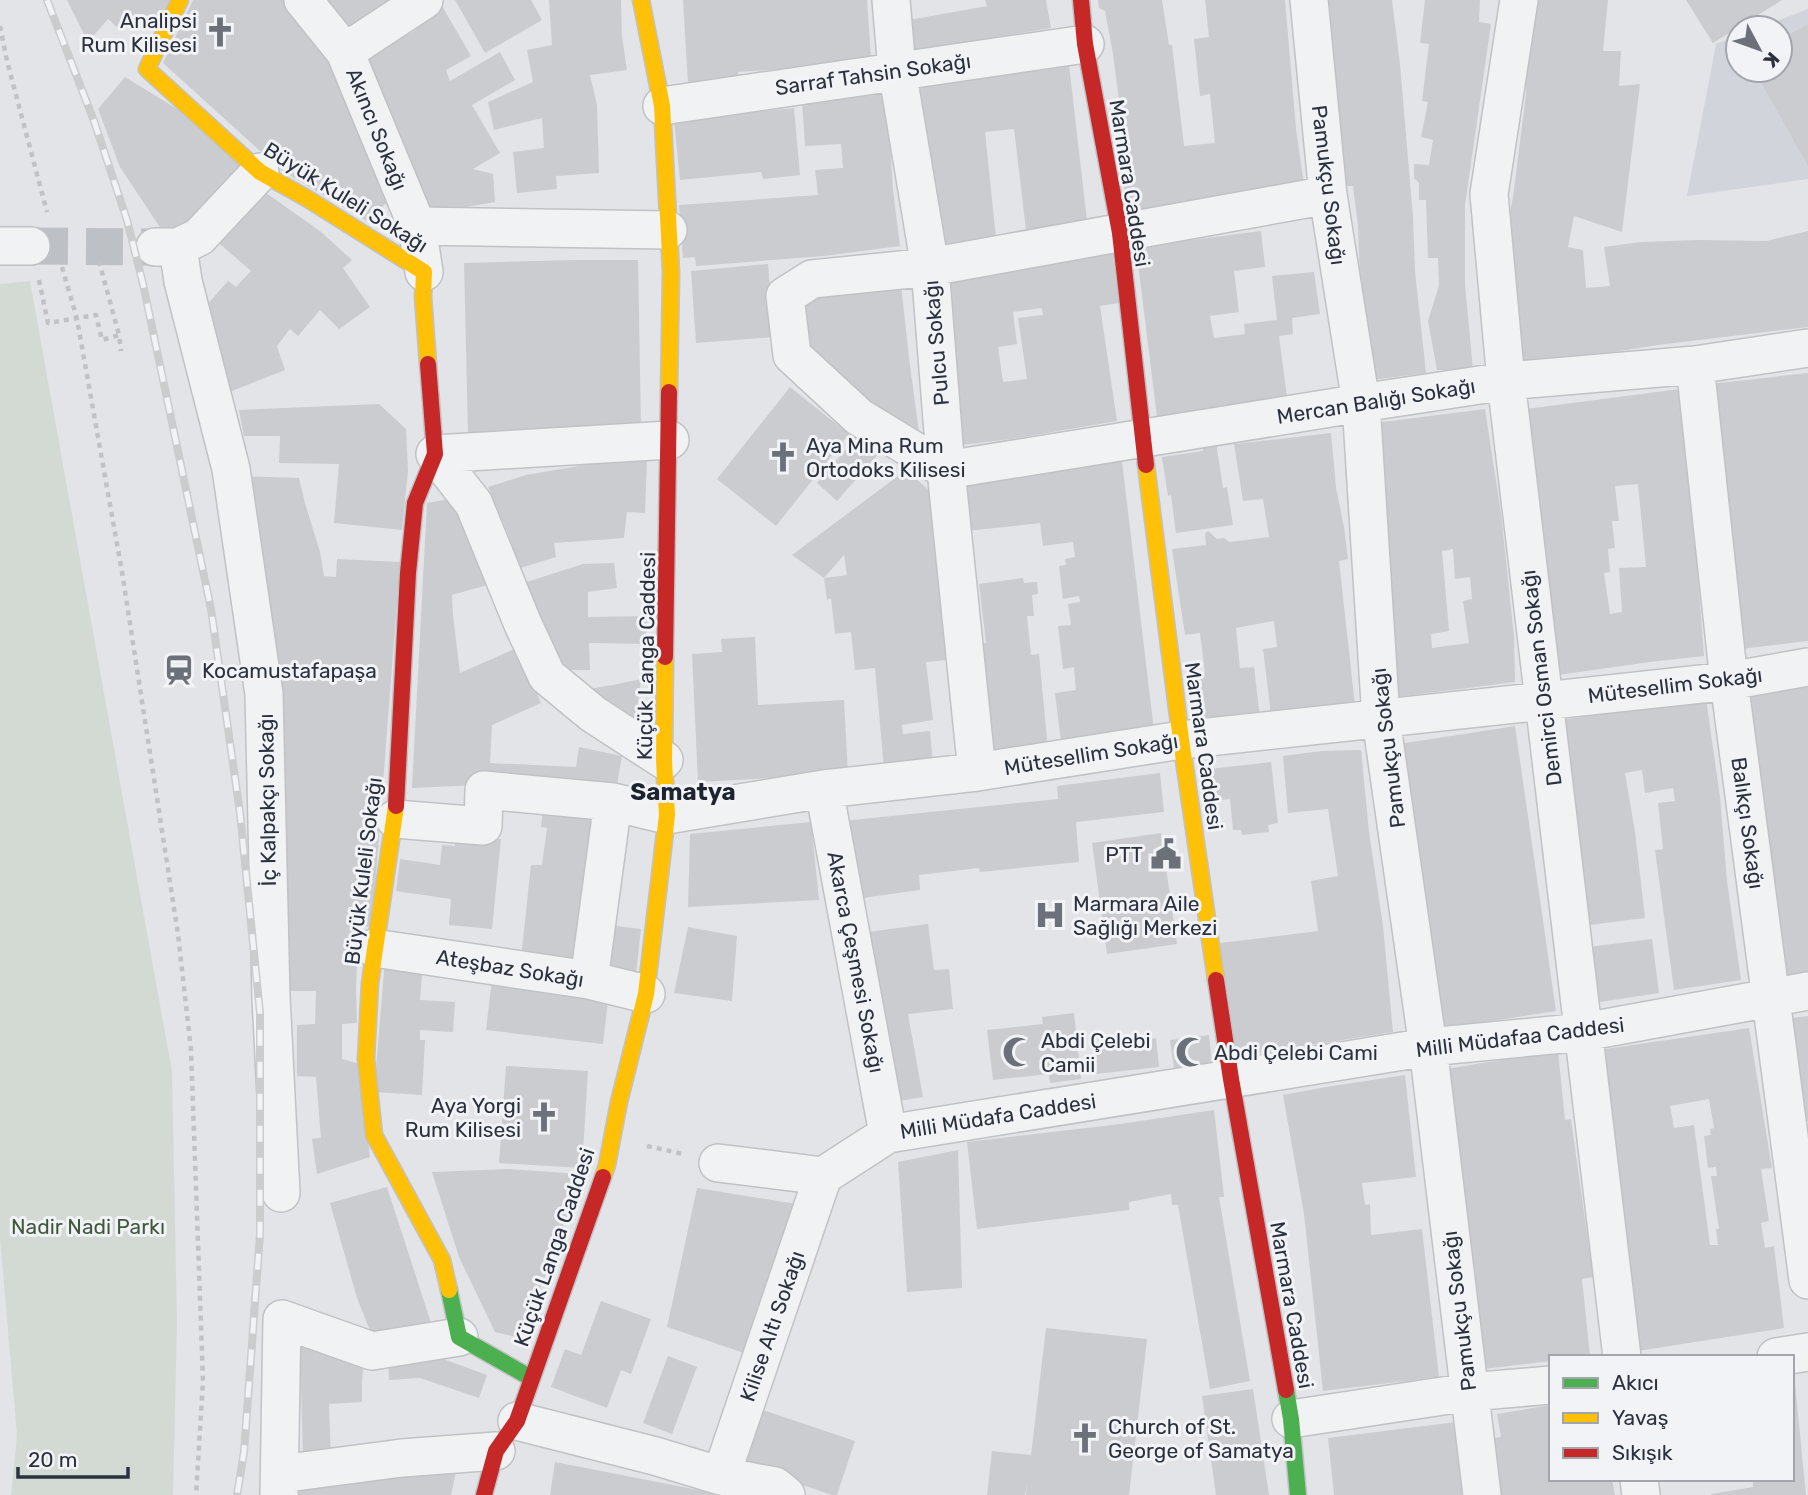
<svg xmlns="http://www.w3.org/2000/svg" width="1808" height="1495" font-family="Rubik,sans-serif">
<rect width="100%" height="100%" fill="#e2e4e7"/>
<path fill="#d1d4da" d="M1808 9V179L1687 196 1716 44 1738 35V70H1780V28H1758Z"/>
<path fill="#d3dad3" d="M30 281 172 1072 177 1323 173 1495H11L17 1435 0 1238V284Z"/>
<path fill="#cbcccf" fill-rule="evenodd" d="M67 0H175L149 30 133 17 121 31 108 19 88 42Z
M193 0H290L329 41 394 196 367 221 281 170 163 63Z
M328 0H397L351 36 323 4Z
M455 0H531L542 20 485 53Z
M549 0H621L622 36 627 70 590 75 597 105 599 173 556 176 557 189 517 193 513 152 544 148 542 118 494 130 488 102 533 82 527 50 552 45Z
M683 0H867L871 57 800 68 738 72V80L688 83Z
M985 0H1046L1051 28 914 51 909 20 987 6Z
M1098 0H1162L1169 45H1172L1184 146 1215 143 1210 94 1200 96 1194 39 1209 37 1205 0H1285L1296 129 1305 192 1128 218 1120 155 1126 154 1113 54 1105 11 1099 8Z
M1325 0H1392L1400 64 1413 217 1415 271 1426 373 1372 380 1356 280 1360 279 1358 226 1353 186H1345Z
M1425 0H1480L1479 22 1491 24 1465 205V284L1473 370H1437L1428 321 1439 285 1438 258H1428L1426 200H1419V183L1414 178V164L1429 165 1433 140 1421 137 1428 102 1422 101 1429 44 1420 43Z
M1533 0H1608L1603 51H1621L1619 86 1640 84 1622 232 1574 216 1568 247 1583 250 1586 288 1610 286 1604 247 1641 242 1700 240 1766 241 1808 231V327L1658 345 1524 366 1508 285 1506 233 1513 197 1526 94V48Z
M1686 0H1782L1713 43Z
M442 6 471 56 446 70 450 81 500 52 515 80 472 105 500 153 473 169 493 174 495 202 432 213 360 58 391 44 416 30 412 23Z
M1806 25 1808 27V166L1754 70H1780V40Z
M1069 65 1087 221 1026 230 1014 129 985 132 996 238 937 245 919 83Z
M125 77 174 107 244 163 203 216 167 238 120 167 98 109Z
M887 94 893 190 900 246 824 256 696 266 695 257 683 258 679 205 818 195 815 170 843 168 841 144 805 146 802 101Z
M794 108 800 175 763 179 761 172 680 180 674 120Z
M259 188 320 231 352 260 343 268 370 307 339 329 320 310 298 336 290 329 277 346 285 370 227 393 197 316 228 281 236 287 251 271 213 238Z
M1261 231 1265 267 1234 271 1239 312 1210 316 1214 338 1245 334 1244 324 1277 320 1272 276 1314 272 1320 314 1292 318 1293 334 1279 336 1287 397 1223 405 1157 417 1136 247Z
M1112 250 1119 303 1100 306 1117 421 1011 439 954 446 943 276ZM1042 308 1043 315 1018 318 1027 379 1003 382 998 347 1017 344 1013 312Z
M575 260H638L641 427 468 434 464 263Z
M768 264 774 337 696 343 691 271Z
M901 285 910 366 920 439 892 421 848 384 843 377 831 379 826 358 809 362 798 300Z
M1808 373V641L1741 649 1710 384Z
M790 387 849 434 776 526 717 479Z
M1680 389 1692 499 1704 656 1650 662 1551 676 1518 410ZM1638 484 1646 567 1619 568 1622 612 1610 614 1604 573 1610 572 1608 549 1615 548 1612 521H1619L1615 486Z
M379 404 406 429 408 471 402 530 334 523 339 464 279 463 280 436H244L239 410Z
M1485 409 1501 513 1514 637 1515 682 1397 697 1367 424ZM1453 549 1455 579 1470 577 1472 599 1463 601 1469 643 1432 648 1431 634 1449 631 1442 551Z
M1331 433 1336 487 1344 527 1348 559 1339 561 1355 705 1271 715 1263 649 1277 647 1274 621 1236 628 1240 668 1254 667 1260 718 1201 725 1195 674 1205 673 1200 633 1185 635 1172 549 1206 545 1205 533 1208 531 1217 539 1224 538 1229 542 1269 537 1263 499 1243 501 1234 444Z
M859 434 880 452 837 501 817 483Z
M1216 442 1223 488 1227 487 1233 525 1176 533 1171 495 1168 496 1162 457 1203 451V444Z
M626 458 647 460 645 513 627 512 624 538 554 543 556 557 520 568 508 534 488 487 526 475Z
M1122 461 1154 731 1061 742 1055 693 1076 690 1074 667 1063 669 1058 626 1071 625 1068 604 1080 602 1079 596 1063 599 1059 566 1066 565 1065 559 1075 557 1073 542 1043 546 1040 523 967 531 961 480Z
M906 470 931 492 935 553 947 660 926 662 933 720 902 725 903 734 930 731 933 764 884 769 875 668 855 670 851 632 835 634 831 598 827 600 824 578 847 575 844 555 824 578 792 555Z
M234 476 299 478 305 503 320 552 324 576 336 577 337 559 400 562 372 927 358 926 356 990 357 1023 342 1024V1059L360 1064 370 1157 317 1174 312 1139 321 1138 316 1077 297 1076V1025L315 1024 316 991H288L287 866 283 779Z
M455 498 491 584 452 595 453 615 460 673 519 647 541 703 492 725 490 763 576 767 579 747 622 756 615 796 477 785 412 788 427 503Z
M614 563 617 588 588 592V617L647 616 646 644 589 643 590 670H560L517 585 583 564Z
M1023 578 1024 583 1037 582 1038 594 1032 595 1034 616H1027L1031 655 1039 654 1048 750 989 757 980 643H986L979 584Z
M755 637 758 705 844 700 848 774 698 782 692 654 722 652 721 639Z
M641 679 636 721 588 689 613 685Z
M1808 687V974L1780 978 1743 696Z
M1706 699 1720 797 1727 881 1741 980 1674 990 1655 850 1663 849 1658 803 1675 801 1673 788 1645 793 1642 770 1625 773 1635 832 1645 918 1581 926 1554 721Z
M1515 726 1556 1011 1479 1023 1427 1027 1399 744Z
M1361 750 1369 832 1383 926 1393 1032 1235 1057 1220 943 1318 931 1311 881 1338 876 1328 809 1288 813 1283 756 1322 751Z
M1271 762 1278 823 1268 825 1269 832 1242 835 1241 830H1233L1230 799 1204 802 1201 770Z
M1160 773 1164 812 1076 822 1079 862 980 872 979 868 919 875 920 890 855 899 843 821 1058 799 1057 786Z
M544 801 601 808 582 964 521 958 531 865H542L547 828 541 827Z
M811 822 819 900 688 907 690 834Z
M1161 833 1177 944 1107 954 1092 843Z
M456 835 501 839 492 929 449 925 451 899 396 891 400 859 440 865 442 845 455 846Z
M928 924 934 970 949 969 953 1009 908 1014 923 1097 892 1102 868 932Z
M608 925 641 929 636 974 603 971Z
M688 927 737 936 732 1001 674 993Z
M1652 939 1659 993 1587 1004 1580 948Z
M385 960 423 962 420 1000 455 1002 453 1032 420 1030V1040H425L422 1095 374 1092Z
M492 979 609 993 603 1044 486 1030Z
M1074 1013 1081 1079 1050 1083 1049 1074 993 1080 987 1030 1043 1024 1042 1017Z
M1808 1016V1121H1806L1804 1106 1798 1107 1783 1019Z
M1749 1028 1772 1168 1761 1169 1769 1221 1761 1223 1765 1248 1774 1246 1784 1328 1631 1352 1592 1051ZM1709 1099 1714 1128 1710 1129 1711 1135 1704 1136 1708 1168 1716 1167 1717 1176H1711L1719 1229H1716L1718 1245H1710L1694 1125 1674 1128 1670 1106Z
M1209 1035 1212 1064 1174 1069 1170 1040Z
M1156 1038 1159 1067 1096 1074 1093 1045Z
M1558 1051 1565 1120 1571 1119 1593 1277 1582 1279 1590 1356 1551 1357V1361L1484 1369 1475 1267 1466 1268 1433 1071Z
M506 1066 588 1071 582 1168 499 1163Z
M1405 1075 1416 1177 1362 1183 1365 1205 1370 1204 1371 1235 1422 1229 1439 1377 1323 1391 1304 1214 1283 1095 1326 1087Z
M1214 1110 1224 1197H1219L1250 1381 1210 1389 1178 1205H1172L1171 1194 1129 1202V1210L977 1229 967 1142 1120 1124Z
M958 1150 962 1288 907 1292 898 1162Z
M508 1169 582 1174 553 1256 521 1338 495 1332 459 1257 432 1172Z
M387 1187 432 1326 373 1338 357 1298 330 1203Z
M697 1188 797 1204 759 1358 667 1327Z
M601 1301 651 1319 631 1374 621 1370 607 1408 551 1387 565 1349 581 1355Z
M1046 1328 1147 1339 1129 1495H1026L1027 1484 1025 1495H987L992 1451 1031 1455Z
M300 1346H332L364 1360 362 1380V1402L329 1404 331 1461 303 1462Z
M424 1352 487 1375 479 1398 420 1378 389 1380 388 1354Z
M668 1356 697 1367 672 1434 643 1423Z
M1792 1374H1794L1806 1495H1711V1494L1753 1487V1479H1792Z
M1253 1389 1269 1495H1216L1202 1396Z
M1551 1405V1479H1612L1615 1495H1489L1481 1440 1501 1437 1497 1414Z
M757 1408 855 1441 837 1495H832L738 1463Z
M1456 1422 1465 1495H1334L1328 1438Z
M555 1462 719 1494V1495H550Z
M410 1463 456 1472 451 1495H299L300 1486Z"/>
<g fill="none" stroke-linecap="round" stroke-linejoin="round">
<path stroke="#bdc0c5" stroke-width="37" stroke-dasharray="37 18" stroke-linecap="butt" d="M31 246 155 247"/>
<g stroke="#c1c2c5" stroke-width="40">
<path id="street" d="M303 0 345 52 417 226 424 272
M891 0 897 70 930 267 946 470 977 772
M1309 0 1328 195 1361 403 1381 719 1428 1047 1482 1495
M1519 0 1489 194 1506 381 1622 1357
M345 52 424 0
M662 106 1085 44
M417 226 668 230
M0 246H31
M155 247H178L199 237 260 172
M178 247 183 281 231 469 264 694 271 997 281 1193
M1695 365 1729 681 1808 1280
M435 454 474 504 522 622 547 676 593 714 664 760
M435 454 670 440
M946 470 1361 403 1506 381 1695 365 1808 348
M946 470 859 417 792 355 785 296 812 279 930 267 1328 195
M824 789 888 1134
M395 819 483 826 484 790 613 802
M374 948 589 980 646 994
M589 980 613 802 667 815 824 789 977 772 1181 740 1729 681 1808 667
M718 1163 823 1176 888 1134 1428 1047 1584 1032 1808 991
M1776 1357 1808 1352
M1291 1419 1469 1392 1551 1385
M517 1421 655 1456 721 1476 775 1486 786 1495
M280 1474 402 1458 496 1451
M721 1476 823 1176
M1639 1479 1641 1495
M279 1495 282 1319 372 1351 459 1337"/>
</g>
<g stroke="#c1c2c5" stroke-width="19">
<path id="fast" d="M449 1290 459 1337 531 1378
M1286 1390 1291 1419 1298 1495"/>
</g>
<g stroke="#c1c2c5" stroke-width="19">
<path id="slow" d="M180 0 147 69 260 172 308 199 424 272 423 297 428 364
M641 0 662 106 671 272 669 392
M1146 465 1181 740 1216 980
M396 806 370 983 366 1059 374 1135 442 1260 449 1290
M603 1177 607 1165 619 1102 646 994 667 815 664 760 665 657"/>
</g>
<g stroke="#c1c2c5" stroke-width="19">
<path id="jam" d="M1081 0 1085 44 1120 233 1146 465
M665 657 669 392
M396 806 408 573 415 503 435 454 428 364
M1216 980 1231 1079 1286 1390
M484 1495 496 1451 517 1421 603 1177"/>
</g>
<path stroke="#c0c2c5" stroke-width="4.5" stroke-dasharray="5 5" stroke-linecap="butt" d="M0 26 7 61 47 212
M99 261 119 335
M62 267 77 319 122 572 178 934 191 1050 203 1381 196 1495
M39 280 48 323 96 315 102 340 119 335 121 351
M647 1146 683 1154"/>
<use href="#street" stroke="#f1f2f4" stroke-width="37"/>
<use href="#fast" stroke="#4caf50" stroke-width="16"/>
<use href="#slow" stroke="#ffc107" stroke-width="16"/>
<use href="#jam" stroke="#c62828" stroke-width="16"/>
<g stroke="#cbccce" stroke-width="8">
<path id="rail" d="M47 0 94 121 127 220 143 284 211 609 240 813 260 1013V1234L244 1452 237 1495"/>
</g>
<use href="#rail" stroke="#f1f3f6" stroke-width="5" stroke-dasharray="16" stroke-linecap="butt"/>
</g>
<defs>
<g id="church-bare" transform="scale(2.415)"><path d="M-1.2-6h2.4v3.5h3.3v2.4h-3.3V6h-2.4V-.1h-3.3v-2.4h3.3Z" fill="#6b7079" stroke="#f1f3f6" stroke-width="2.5" paint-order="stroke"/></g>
<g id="station-bare" transform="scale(2.415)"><path d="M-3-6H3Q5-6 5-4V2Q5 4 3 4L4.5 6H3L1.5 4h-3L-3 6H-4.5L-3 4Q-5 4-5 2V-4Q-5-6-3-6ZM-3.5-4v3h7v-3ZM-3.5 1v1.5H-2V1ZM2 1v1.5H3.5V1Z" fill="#6b7079" stroke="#f1f3f6" stroke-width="2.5" paint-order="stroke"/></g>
<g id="civic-bare" transform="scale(2.415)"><path d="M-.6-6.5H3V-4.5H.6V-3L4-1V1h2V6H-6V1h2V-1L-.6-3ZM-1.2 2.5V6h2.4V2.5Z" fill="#6b7079" stroke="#f1f3f6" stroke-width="2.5" paint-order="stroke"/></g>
<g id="hospital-bare" transform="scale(2.415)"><path d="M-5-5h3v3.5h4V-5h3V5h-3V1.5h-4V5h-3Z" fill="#6b7079" stroke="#f1f3f6" stroke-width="2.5" paint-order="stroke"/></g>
<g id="mosque-bare" transform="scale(2.415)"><path d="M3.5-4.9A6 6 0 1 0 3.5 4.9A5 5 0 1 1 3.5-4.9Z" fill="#6b7079" stroke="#f1f3f6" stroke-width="2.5" paint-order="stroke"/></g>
</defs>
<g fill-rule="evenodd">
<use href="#church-bare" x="220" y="32"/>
<use href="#church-bare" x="783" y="457"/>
<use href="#station-bare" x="179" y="670"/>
<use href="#civic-bare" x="1166" y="854"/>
<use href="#hospital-bare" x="1050" y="915"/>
<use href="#mosque-bare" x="1018" y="1052"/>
<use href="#mosque-bare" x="1191" y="1052"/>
<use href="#church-bare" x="544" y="1117"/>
<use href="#church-bare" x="1085" y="1438"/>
</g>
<g text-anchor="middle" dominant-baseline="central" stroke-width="6" stroke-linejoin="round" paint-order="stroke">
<g font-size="21" fill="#2b323e" stroke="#f1f3f6" text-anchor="start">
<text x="197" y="20" text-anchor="end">Analipsi<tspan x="197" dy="24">Rum Kilisesi</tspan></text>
<text x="806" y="445">Aya Mina Rum<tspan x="806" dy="24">Ortodoks Kilisesi</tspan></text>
<text x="202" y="670">Kocamustafapaşa</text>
<text x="1143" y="854" text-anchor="end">PTT</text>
<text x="1073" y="903">Marmara Aile<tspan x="1073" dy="24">Sağlığı Merkezi</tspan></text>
<text x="1041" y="1040">Abdi Çelebi<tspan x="1041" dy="24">Camii</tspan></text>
<text x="1214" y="1052">Abdi Çelebi Cami</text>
<text x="521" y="1105" text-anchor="end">Aya Yorgi<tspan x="521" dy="24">Rum Kilisesi</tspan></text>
<text x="1108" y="1426">Church of St.<tspan x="1108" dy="24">George of Samatya</tspan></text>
</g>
<g font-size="21" fill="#2b323e" stroke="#f1f3f6">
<text transform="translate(873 74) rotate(-8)">Sarraf Tahsin Sokağı</text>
<text transform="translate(377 129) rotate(68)">Akıncı Sokağı</text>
<text transform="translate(1130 183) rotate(81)">Marmara Caddesi</text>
<text transform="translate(1329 185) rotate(83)">Pamukçu Sokağı</text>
<text transform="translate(346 197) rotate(32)">Büyük Kuleli Sokağı</text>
<text transform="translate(936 343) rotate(-95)">Pulcu Sokağı</text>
<text transform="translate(1376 401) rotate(-9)">Mercan Balığı Sokağı</text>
<text transform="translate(646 656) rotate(-89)">Küçük Langa Caddesi</text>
<text transform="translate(1541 678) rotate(-97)">Demirci Osman Sokağı</text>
<text transform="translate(1675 685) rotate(-7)">Mütesellim Sokağı</text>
<text transform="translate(1204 746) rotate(82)">Marmara Caddesi</text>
<text transform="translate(1388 748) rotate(-97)">Pamukçu Sokağı</text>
<text transform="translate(1091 754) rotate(-9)">Mütesellim Sokağı</text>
<text transform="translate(267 800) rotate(-91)">İç Kalpakçı Sokağı</text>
<text transform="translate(1748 823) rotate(82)">Balıkçı Sokağı</text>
<text transform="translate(363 871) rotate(-83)">Büyük Kuleli Sokağı</text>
<text transform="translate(856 962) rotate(79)">Akarca Çeşmesi Sokağı</text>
<text transform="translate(510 968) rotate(9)">Ateşbaz Sokağı</text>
<text transform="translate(1520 1037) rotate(-7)">Milli Müdafaa Caddesi</text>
<text transform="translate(998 1116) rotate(-9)">Milli Müdafa Caddesi</text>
<text transform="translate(554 1247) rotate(-71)">Küçük Langa Caddesi</text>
<text transform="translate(1292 1305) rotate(80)">Marmara Caddesi</text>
<text transform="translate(1459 1311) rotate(-97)">Pamukçu Sokağı</text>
<text transform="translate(772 1326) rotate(-71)">Kilise Altı Sokağı</text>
</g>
<g font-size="21" fill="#3f583a" stroke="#f1f3f6">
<text x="88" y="1226">Nadir Nadi Parkı</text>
</g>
<g font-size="24" font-weight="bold" fill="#1d232f" stroke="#f1f3f6">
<text x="683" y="792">Samatya</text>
</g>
</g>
<rect x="1549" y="1355" width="245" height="126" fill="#f1f3f6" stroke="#a2a6ac" stroke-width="2"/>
<rect x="1563" y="1378" width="35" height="10" fill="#4caf50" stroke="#a2a6ac" stroke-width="2"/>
<text x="1612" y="1390" font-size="21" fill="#2b323e">Akıcı</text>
<rect x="1563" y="1413" width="35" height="10" fill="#ffc107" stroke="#a2a6ac" stroke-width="2"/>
<text x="1612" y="1425" font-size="21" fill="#2b323e">Yavaş</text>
<rect x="1563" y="1448" width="35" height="10" fill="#c62828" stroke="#a2a6ac" stroke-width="2"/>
<text x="1612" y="1460" font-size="21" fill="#2b323e">Sıkışık</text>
<g transform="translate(1759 49) rotate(131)"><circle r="33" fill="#f1f3f6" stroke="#a2a6ac" stroke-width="2"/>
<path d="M0-5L12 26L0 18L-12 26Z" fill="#6b7079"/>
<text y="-10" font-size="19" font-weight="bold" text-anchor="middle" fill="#2b323e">K</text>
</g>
<path d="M18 1467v10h110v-10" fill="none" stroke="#2b323e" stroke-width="3.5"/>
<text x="28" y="1467" font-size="21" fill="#2b323e" stroke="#f1f3f6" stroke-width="5" paint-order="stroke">20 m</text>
</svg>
